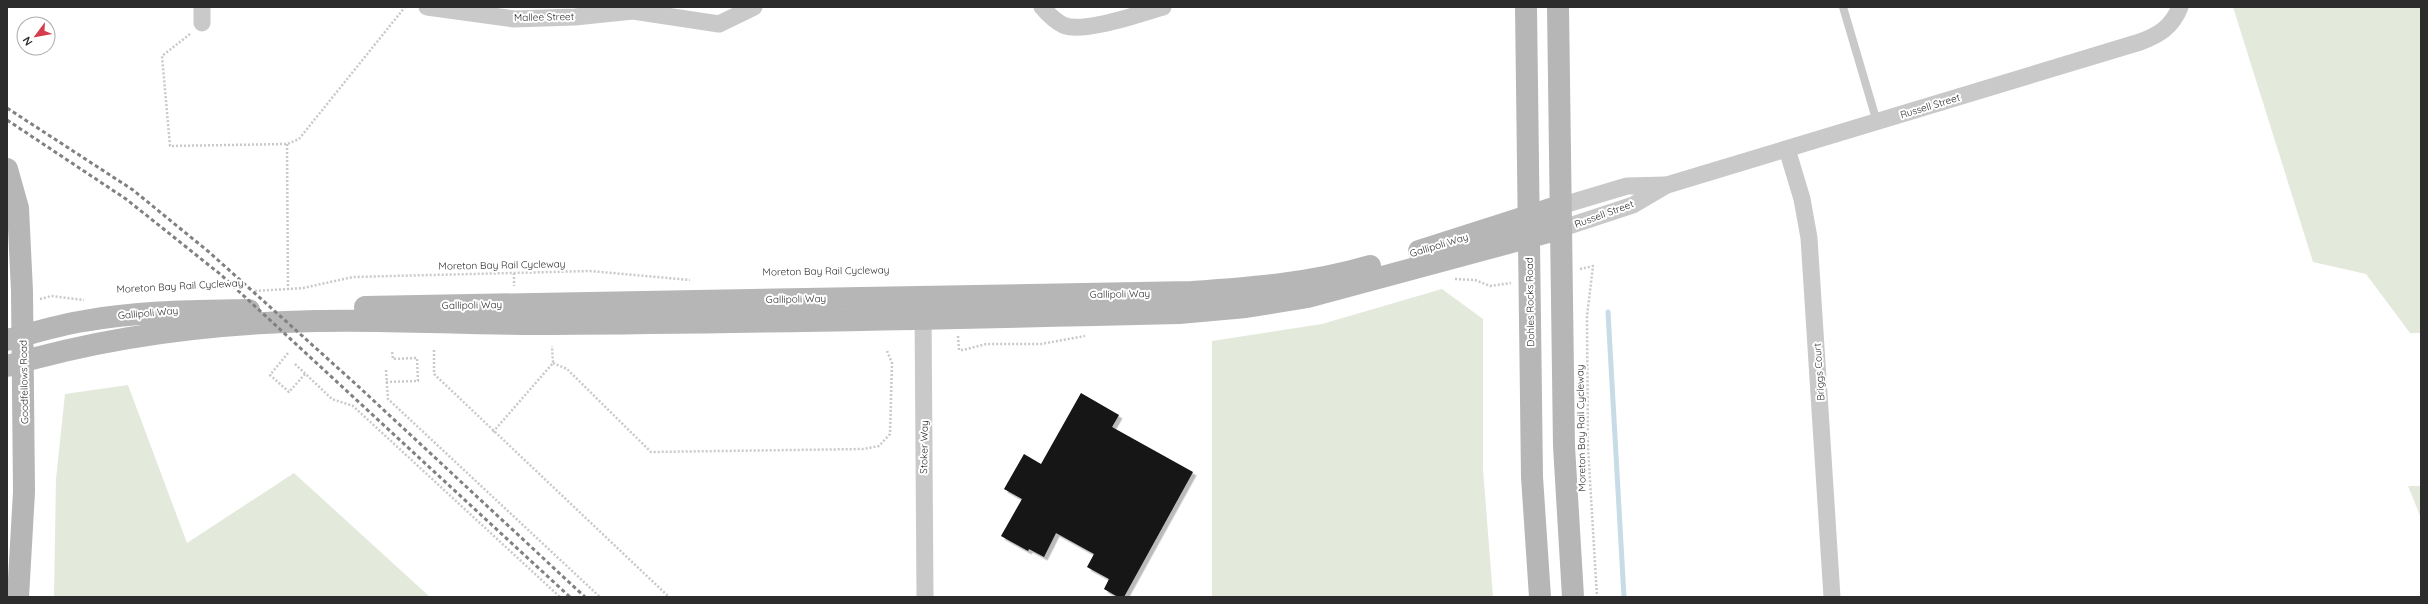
<svg xmlns="http://www.w3.org/2000/svg" width="2428" height="604" font-family="Quicksand,sans-serif">
<defs>
<filter id="shadow"><feDropShadow dx="3.5" dy="3.5" stdDeviation="0" flood-color="#0004"/></filter>
</defs>
<rect width="100%" height="100%" fill="#fff"/>
<path fill="#e3e9db" d="M2233 7H2421V333H2410L2366 274 2313 262Z
M1442 289 1483 319V469L1493 597H1212V341L1322 324Z
M128 385 187 543 294 473 430 597H54L56 479 65 394Z
M2408 486H2421V518Z"/>
<g fill="none" stroke-linecap="round" stroke-linejoin="round">
<path stroke="#c8dce7" stroke-width="5" d="M1608 312 1624 597"/>
</g>
<path fill="#131313" filter="url(#shadow)" d="M1081 393 1119 415 1112 427 1193 472 1124 597H1118L1104 589 1109 579 1087 567 1094 554 1056 533 1044 557 1029 549 1028 551 1001 536 1022 499 1004 489 1024 454 1041 464Z"/>
<g fill="none" stroke-linecap="round" stroke-linejoin="round">
<path stroke="#c9c9c9" stroke-width="2.5" stroke-dasharray="2 2" stroke-linecap="butt" d="M190 34 162 56 170 146 287 144 299 139 405 7
M287 144 288 290
M1580 269 1593 266 1587 316 1588 447 1597 597
M514 273V286
M1455 279 1475 280 1490 286 1511 283
M255 291 303 288 353 277 590 271 690 280
M40 299 51 296 84 300
M958 336 959 350H963L986 344H1041L1085 336
M434 350V374L669 597
M288 353 270 375 289 392 305 374
M553 363 567 369 651 452 863 449 879 446 890 434 892 363 887 351
M295 364 332 399 353 406 560 597
M386 370 388 399 600 597
M386 382 418 381 417 358 393 359 392 351
M493 432 553 363 552 346"/>
<path stroke="#c9c9c9" stroke-width="8" d="M1843 7 1877 122"/>
<path stroke="#c9c9c9" stroke-width="17" d="M202 7V23
M427 7 514 19 575 17 633 11 719 24 754 7
M1042 7C1048 14 1055 21 1063 25 1083 34 1142 13 1163 7
M1787 149 1802 199 1809 238 1832 597
M1560 206 1627 186 1665 185
M1560 229 1633 205 1667 185 2140 42C2159 35 2172 27 2180 7
M923 307 925 597"/>
<path stroke="#b6b6b6" stroke-width="22" d="M1526 7 1532 477 1540 597
M1558 7 1564 446 1573 597
M7 169 18 208 22 291 24 492 18 597
M1419 251 1560 206
M365 307 1192 292C1252 288 1312 283 1370 266
M7 340C33 333 58 325 84 321 139 311 194 311 249 310
M7 366C108 336 211 323 316 321 395 319 474 325 553 324 761 323 970 318 1179 313L1246 307 1308 297 1560 229"/>
<path stroke="#818181" stroke-width="3" stroke-dasharray="4 3" stroke-linecap="butt" d="M7 108 133 190 209 252 359 387 585 597
M7 120 126 199 220 274 570 597"/>
</g>
<g text-anchor="middle" dominant-baseline="central" stroke-width="4" stroke-linejoin="round" paint-order="stroke">
<g font-size="10" fill="#2c2c2c" stroke="#fff">
<text transform="translate(544 17) rotate(-1)">Mallee Street</text>
<text transform="translate(1930 106) rotate(-17)">Russell Street</text>
<text transform="translate(1604 214) rotate(-20)">Russell Street</text>
<text transform="translate(1439 245) rotate(-17)">Gallipoli Way</text>
<text transform="translate(502 265) rotate(-1)">Moreton Bay Rail Cycleway</text>
<text transform="translate(826 271) rotate(-1)">Moreton Bay Rail Cycleway</text>
<text transform="translate(180 286) rotate(-3)">Moreton Bay Rail Cycleway</text>
<text transform="translate(1120 294) rotate(-1)">Gallipoli Way</text>
<text transform="translate(796 299) rotate(-1)">Gallipoli Way</text>
<text transform="translate(1530 302) rotate(-91)">Dohles Rocks Road</text>
<text transform="translate(472 305) rotate(-1)">Gallipoli Way</text>
<text transform="translate(148 313) rotate(-5)">Gallipoli Way</text>
<text transform="translate(1819 372) rotate(-94)">Briggs Court</text>
<text transform="translate(24 382) rotate(-91)">Goodfellows Road</text>
<text transform="translate(1581 428) rotate(-91)">Moreton Bay Rail Cycleway</text>
<text transform="translate(924 447) rotate(-89)">Stoker Way</text>
</g>
</g>
<rect width="2428" height="604" fill="none" stroke="#2c2c2c" stroke-width="16"/>
<g transform="translate(36 36) rotate(238)"><circle r="19" fill="#ffffff" stroke="#ababab"/>
<path d="M0-3L7 15L0 10L-7 15Z" fill="#d43d4c"/>
<text y="-6" font-size="11" font-weight="bold" text-anchor="middle" fill="#2c2c2c">N</text>
</g>
</svg>
